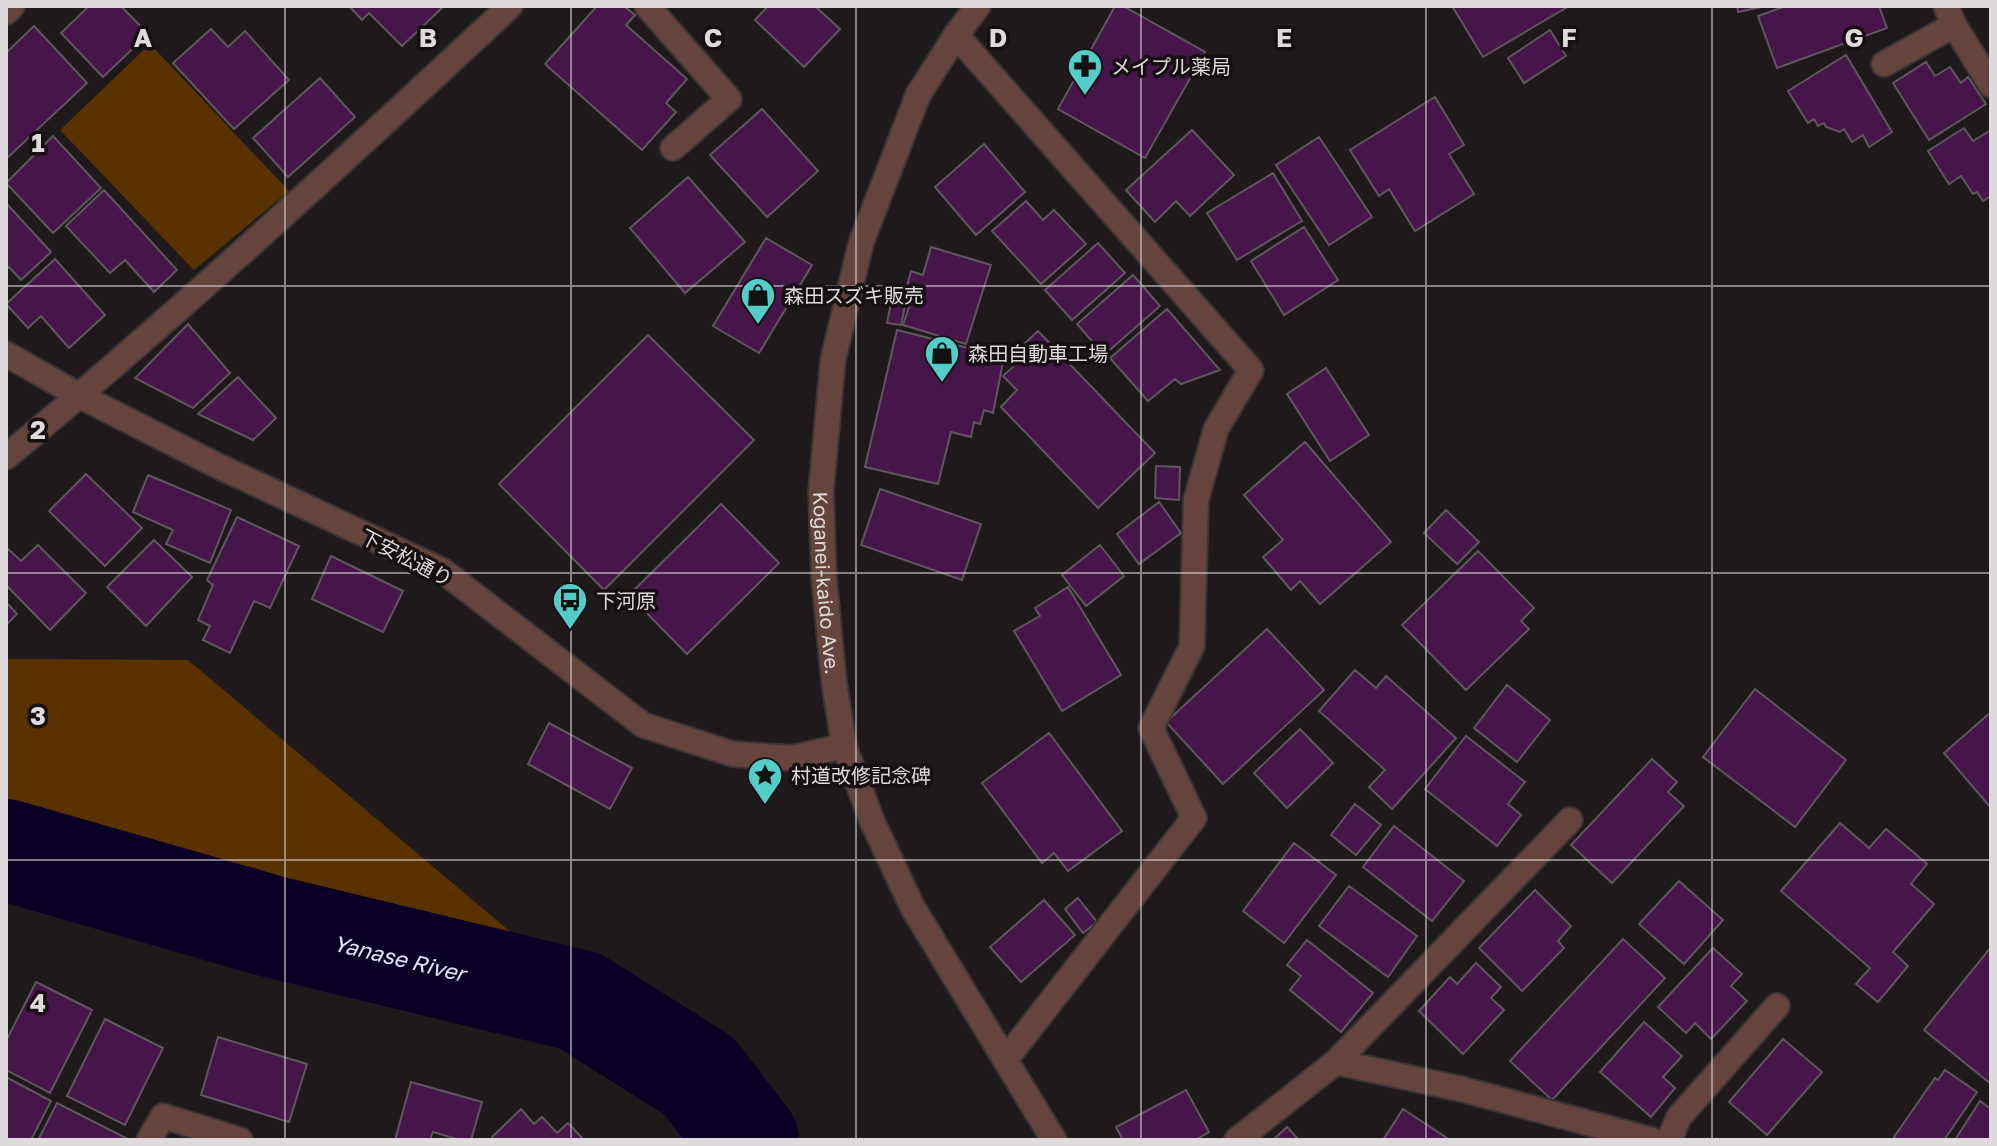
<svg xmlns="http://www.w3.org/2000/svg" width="1997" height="1146" font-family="'Golos Text','Noto Sans JP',sans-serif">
<rect width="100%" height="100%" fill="#20191b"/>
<path fill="#593200" d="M150 44 289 191 194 270 60 130Z
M6 659 188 660 533 951 6 816Z"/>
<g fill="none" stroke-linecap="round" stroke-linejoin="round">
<path stroke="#0a0025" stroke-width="102" id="s1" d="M6 850 274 927 580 1001 699 1076 748 1140"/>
</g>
<path fill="#46154a" stroke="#5e585e" stroke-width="2" d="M89 6H121L148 34 103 77 61 33Z
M349 6H444L402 46 369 13 362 20Z
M597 6H624L635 15 626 25 687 79 666 103 676 112 642 150 545 64Z
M768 6H815L840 29 804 67 755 20Z
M1115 6H1123L1205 52 1145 158 1058 109Z
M1452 6H1569L1483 57Z
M1737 6H1766L1738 12Z
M1786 6H1879L1887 28 1777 68 1758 16Z
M34 26 87 83 6 159V53Z
M211 29 228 47 245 31 289 80 234 129 173 63Z
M1550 30 1566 56 1524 83 1508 58Z
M1846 55 1892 132 1869 147 1863 135 1852 142 1844 129 1840 132 1826 127 1824 123 1818 126 1814 119 1808 123 1788 91Z
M1926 62 1935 76 1950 67 1961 83 1968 77 1986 104 1929 140 1893 83Z
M320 78 355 117 288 177 253 138Z
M1435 97 1464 145 1449 154 1474 194 1415 231 1389 189 1379 196 1350 150Z
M762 109 818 171 767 217 710 155Z
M1964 128 1973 141 1991 130V196L1983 201 1977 192 1973 194 1961 176 1949 184 1928 151Z
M1192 130 1234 175 1190 216 1176 201 1155 222 1126 190Z
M53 136 101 188 53 233 6 183Z
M1319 137 1372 217 1329 245 1276 165Z
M984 144 1025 192 976 235 935 187Z
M1273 173 1302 221 1237 260 1207 213Z
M688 177 745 242 685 293 630 228Z
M104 190 177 270 154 292 125 260 110 273 66 226Z
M1026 201 1043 220 1054 210 1086 244 1041 284 992 231Z
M6 203 51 252 21 280 9 267 6 270Z
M1304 227 1338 280 1284 315 1251 261Z
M766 238 812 265 759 353 713 326Z
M1098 243 1125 273 1072 320 1045 290Z
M931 247 991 265 966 344 903 325 912 298 905 295 911 271 923 275Z
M55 259 105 315 69 348 41 316 28 328 6 304Z
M1133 275 1160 306 1104 355 1077 324Z
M891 303 905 306 901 325 887 323Z
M1167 309 1220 370 1181 384 1175 379 1148 401 1110 358Z
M188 324 230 373 193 408 135 378Z
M897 330 1004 357 993 413 984 410 980 424 974 422 971 437 951 432 938 484 865 467Z
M1038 331 1155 453 1098 508 1001 407 1017 390 1003 376 1014 366 1008 359Z
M648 335 754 440 604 590 499 484Z
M1326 368 1369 435 1330 461 1287 394Z
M238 377 276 418 253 440 198 414Z
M1305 442 1391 542 1320 604 1300 581 1291 590 1263 557 1283 540 1244 495Z
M1156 466 1180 467 1179 500 1155 498Z
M86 474 142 528 105 566 49 511Z
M148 475 231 510 210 563 166 544 173 530 133 512Z
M880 489 981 524 962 580 861 545Z
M1159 502 1181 533 1139 564 1117 534Z
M721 504 779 563 687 654 629 595Z
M1446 510 1479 542 1457 564 1424 533Z
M237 517 299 546 270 608 254 601 230 653 203 640 210 626 198 620 213 585 207 580Z
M154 540 192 577 146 626 107 587Z
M38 545 86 593 50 630 6 585V547L21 561Z
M1100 545 1124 576 1086 606 1062 575Z
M1478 551 1534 608 1521 621 1529 629 1466 690 1402 625Z
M331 556 403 591 383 632 312 599Z
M1068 587 1121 675 1062 711 1014 631 1040 616 1035 608Z
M6 602 17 614 6 625Z
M1267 629 1324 690 1223 784 1166 722Z
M1355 670 1376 688 1386 676 1456 738 1392 809 1369 787 1385 770 1319 711Z
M1507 685 1550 720 1517 762 1474 728Z
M1755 689 1846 760 1795 827 1703 757Z
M1991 712V808L1944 753Z
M549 723 632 768 610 809 528 764Z
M1300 729 1333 763 1287 808 1254 773Z
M1049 733 1122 831 1068 871 1054 853 1042 863 982 783Z
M1466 736 1525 782 1508 804 1521 815 1497 846 1425 789Z
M1652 759 1677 782 1668 792 1684 806 1612 883 1571 845Z
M1355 804 1381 825 1356 855 1331 835Z
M1840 823 1869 848 1886 829 1927 864 1911 884 1934 904 1893 952 1908 966 1878 1002 1856 984 1870 968 1781 891Z
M1394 826 1464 881 1432 921 1363 867Z
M1294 843 1336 875 1284 943 1243 911Z
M1679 881 1723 920 1684 964 1639 924Z
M1349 886 1417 936 1388 977 1319 926Z
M1535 890 1571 926 1558 941 1564 948 1522 991 1479 948Z
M1078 898 1097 922 1083 933 1065 909Z
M1044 900 1075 935 1021 982 990 947Z
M1623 939 1665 978 1552 1100 1510 1061Z
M1307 940 1373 993 1341 1032 1290 990 1301 976 1287 965Z
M1991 947V1084L1924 1030Z
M1713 948 1742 974 1731 986 1747 1001 1711 1039 1695 1023 1686 1033 1658 1007Z
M1476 963 1501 987 1491 998 1504 1010 1463 1054 1419 1011 1450 977 1457 984Z
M36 982 92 1010 50 1093 6 1070V1041Z
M105 1019 163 1048 125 1125 67 1096Z
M1644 1022 1682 1056 1663 1077 1675 1088 1651 1117 1600 1072Z
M218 1037 307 1064 289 1122 201 1095Z
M1783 1039 1822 1072 1767 1135 1729 1102Z
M1945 1070 1977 1092 1944 1140H1898L1894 1137 1935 1078 1938 1080Z
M6 1077 51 1101 31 1140H6Z
M411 1082 482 1102 471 1140H460L433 1132 430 1140H395Z
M1186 1090 1209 1132 1195 1140H1123L1116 1127Z
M1980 1101 1991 1109V1140H1955Z
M57 1103 128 1139V1140H38Z
M521 1109 534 1124 542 1117 557 1133 568 1123 584 1140H495L492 1137Z
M1403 1109 1450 1140H1383Z
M1287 1127 1299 1140H1273Z"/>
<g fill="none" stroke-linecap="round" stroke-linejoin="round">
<g stroke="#3b3436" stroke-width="28">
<path id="service" d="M647 6 729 99 673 148
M1946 6 1954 25 1991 85
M6 12 12 6
M956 35 1251 370 1216 429 1196 500 1192 646 1151 728 1194 818 1006 1059
M1884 64 1954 25
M1336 1062 1570 820
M149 1140 163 1116 240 1140
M1669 1140 1679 1117 1777 1006"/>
</g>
<g stroke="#3b3436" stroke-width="28">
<path id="minor" d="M6 457C179 313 345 160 510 6
M1237 1140 1336 1062 1461 1089 1652 1140"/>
</g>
<g stroke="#3b3436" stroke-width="28">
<g id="tertiary">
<path id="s2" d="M978 6 956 35 918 95 861 243 833 360 821 491 824 578 834 682 844 746 872 821 913 908 1054 1140"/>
<path d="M6 354 80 396 214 464 443 571 643 725 733 754 792 758 844 746"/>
</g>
</g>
<use href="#service" stroke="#65443d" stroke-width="24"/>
<use href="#minor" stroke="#65443d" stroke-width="24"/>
<use href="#tertiary" stroke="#65443d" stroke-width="24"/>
</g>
<path fill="none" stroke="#dfdadb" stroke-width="2" stroke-opacity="0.55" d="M285 6V1140M571 6V1140M856 6V1140M1141 6V1140M1426 6V1140M1712 6V1140M6 286H1991M6 573H1991M6 860H1991"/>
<defs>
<g id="pharmacy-pin" transform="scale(1.8)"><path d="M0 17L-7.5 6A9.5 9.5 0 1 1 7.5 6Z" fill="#54cdc8" stroke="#171012"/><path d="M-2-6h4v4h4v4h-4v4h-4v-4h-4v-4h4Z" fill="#111"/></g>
<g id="shop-pin" transform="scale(1.8)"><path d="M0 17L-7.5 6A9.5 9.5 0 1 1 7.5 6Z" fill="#54cdc8" stroke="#171012"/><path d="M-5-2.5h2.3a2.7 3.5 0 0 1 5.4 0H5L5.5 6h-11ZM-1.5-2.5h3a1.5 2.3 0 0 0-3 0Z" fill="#111"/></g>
<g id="bus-pin" transform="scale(1.8)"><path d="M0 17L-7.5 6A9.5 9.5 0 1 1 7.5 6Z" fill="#54cdc8" stroke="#171012"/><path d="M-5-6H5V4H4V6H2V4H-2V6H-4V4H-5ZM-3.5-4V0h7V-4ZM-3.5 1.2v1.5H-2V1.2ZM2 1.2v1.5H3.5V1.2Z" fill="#111"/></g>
<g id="sight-pin" transform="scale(1.8)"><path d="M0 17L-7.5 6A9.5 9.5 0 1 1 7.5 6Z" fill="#54cdc8" stroke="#171012"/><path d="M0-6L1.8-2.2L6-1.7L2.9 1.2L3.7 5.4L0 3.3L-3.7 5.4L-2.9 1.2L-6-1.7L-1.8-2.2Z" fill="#111"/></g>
</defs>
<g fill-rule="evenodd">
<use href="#pharmacy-pin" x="1085" y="66"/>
<use href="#shop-pin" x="758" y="295"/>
<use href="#shop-pin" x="942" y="353"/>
<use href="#bus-pin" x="570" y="600"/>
<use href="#sight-pin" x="765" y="775"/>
</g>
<g text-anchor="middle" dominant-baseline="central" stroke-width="7" stroke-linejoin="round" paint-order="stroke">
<g font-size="20" fill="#dfdadb" stroke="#171012" text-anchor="start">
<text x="1111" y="66">メイプル薬局</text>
<text x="784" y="295">森田スズキ販売</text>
<text x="968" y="353">森田自動車工場</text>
<text x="596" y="600">下河原</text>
<text x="791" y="775">村道改修記念碑</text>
</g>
<g font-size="20" fill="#dfdadb" stroke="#171012">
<text transform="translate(407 557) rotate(27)">下安松通り</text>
<text stroke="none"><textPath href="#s2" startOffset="610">Koganei-kaido Ave.</textPath></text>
</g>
<g font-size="22" font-style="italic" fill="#e4e2f6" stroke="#171012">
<text stroke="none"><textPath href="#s1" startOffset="408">Yanase River</textPath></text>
</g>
</g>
<g font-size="26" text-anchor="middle" font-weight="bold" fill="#dfdadb" stroke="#171012" stroke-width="7" stroke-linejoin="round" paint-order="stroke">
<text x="143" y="47">A</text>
<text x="428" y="47">B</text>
<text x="713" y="47">C</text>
<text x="998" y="47">D</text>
<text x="1284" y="47">E</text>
<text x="1569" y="47">F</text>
<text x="1854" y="47">G</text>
<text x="38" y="152">1</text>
<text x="38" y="439">2</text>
<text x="38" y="725">3</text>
<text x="38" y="1012">4</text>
</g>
<rect width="1997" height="1146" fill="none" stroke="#dfdadb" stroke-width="16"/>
</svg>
